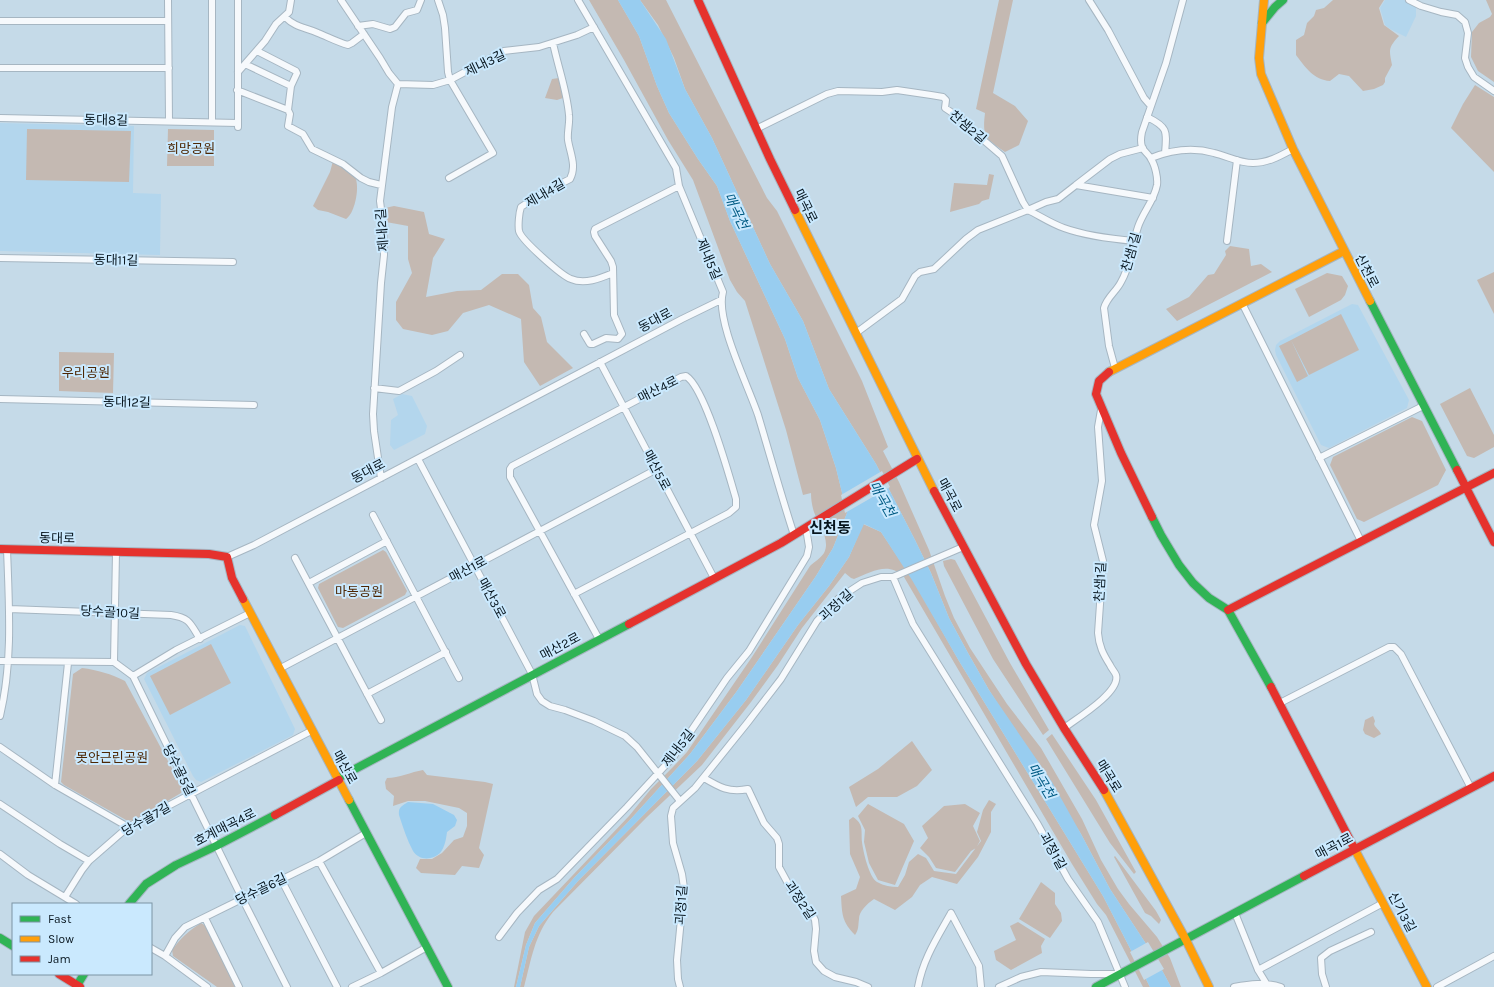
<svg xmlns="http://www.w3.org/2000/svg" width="1494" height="987" font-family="Karla,'Noto Sans KR',sans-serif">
<rect width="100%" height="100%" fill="#c5dae8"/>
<path fill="#b3d6ed" d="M1385 0H1404L1416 7V16L1406 37 1390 29 1385 25 1380 8Z
M0 123 134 126 133 193 161 194 160 255 0 251Z
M1352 304 1358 305 1409 400 1407 408 1329 448 1321 445 1276 355 1275 350 1276 345 1280 341Z
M402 394 412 396 427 426 425 434 394 450 390 445 391 420 398 415 393 399Z
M240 625 245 626 295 729 293 735 201 782 196 780 193 776 144 679 147 673Z"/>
<path fill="#c4b9b2" d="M589 0H618L639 36 657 86 669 113 698 159 717 186 730 221 785 339 798 378 820 420 836 468 847 513 833 548 816 576 737 691 690 754 629 821 574 878 535 923 526 945 516 987H514L525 932 534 916 629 816 651 789 673 767 687 752 752 657 810 566C814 562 821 558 824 553 831 540 818 523 814 512 812 506 811 499 811 493L803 495 786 430 745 301 737 292 730 280 693 180 668 140 624 60Z
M640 0H666L767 198 777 211 862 381 888 447 883 451 899 482 929 550 945 596 954 618 970 648 1007 704 1041 748 1082 819 1101 860 1118 889 1129 904 1157 937 1170 958 1181 987H1171L1156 959 1110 889 1081 834 989 690 968 653 949 618 931 573 915 540 876 464 829 389 803 321 770 264 712 138 685 89 674 58 658 25Z
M999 0H1013L993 93 1015 106 1028 121 1019 145 1005 152C986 138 982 138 985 113L976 109Z
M1333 0H1384L1379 8 1384 25 1399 36C1388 48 1389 49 1392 65L1385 78V82L1383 85 1374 89 1363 91 1349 76 1339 74 1330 81C1314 80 1305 67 1296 55V40L1304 35 1307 23 1314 16 1316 10 1324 8Z
M1486 0H1494V82L1478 71 1471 57 1472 32 1479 23 1490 17 1492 14Z
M559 78 563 98 557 100 545 98 552 79Z
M1475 85 1494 97V172L1451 128 1463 104Z
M27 129 131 131 129 182 26 180Z
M168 129 214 130V166H167Z
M333 161C339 165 349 169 354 175 361 184 355 214 346 219L328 212 318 210 313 206 330 172Z
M989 174 994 175 989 199 982 201 979 204 950 212 954 183 987 185Z
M394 206 424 212 429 234 445 239 433 258 426 297 457 291 481 290 502 274H518L529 285 533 308 541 317 547 342 573 368 540 386 524 362 521 319 489 305 463 313 448 331 432 335 403 329 396 320V302L412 273 408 259V226L386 222 385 208Z
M1230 246 1249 249 1251 266 1261 264 1272 272 1177 321 1166 309 1189 297 1208 275 1214 274 1226 255 1225 251Z
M1494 272V314L1477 280Z
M1327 273 1342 276 1348 286 1345 295 1341 300 1309 317 1295 289Z
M1341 314 1359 350 1309 375 1291 340Z
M1291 340 1308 376 1297 382 1279 346Z
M59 352 114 353 113 393 59 391Z
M1470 388 1494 435V447L1474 458 1467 456 1440 404Z
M1412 417 1422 421 1446 470 1438 485 1364 522 1357 519 1330 465 1333 457Z
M863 524 881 532 913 580 959 661 1103 896 1150 987H1143L1106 915 1097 904 1072 864 904 577C888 561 872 572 854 579L851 578 845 573 802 628 778 665 751 702 702 765 647 817 553 912C534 936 532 958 524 987H520L529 947 539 926 578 881 697 761 746 700 798 625 829 586 849 557Z
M383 550 386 552 407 591 405 595 343 628 338 627 318 588 319 584Z
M951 559 955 560 1010 663 1049 730 1043 735 993 659 944 566 943 561Z
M211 644 231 683 170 715 150 676Z
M82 668C98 670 111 674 125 681L183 789 181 793 134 821 126 820 64 785 61 782 73 674Z
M1373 716 1375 721 1374 724C1375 728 1379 729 1381 734L1374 738 1365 734 1363 730 1365 720Z
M1052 734 1096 800 1136 872 1134 874 1110 843 1046 739Z
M912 741 932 770 917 786 897 797H868L856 807 849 787 878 769Z
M423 770 427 775 485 782 493 784 479 848 484 855 479 868 462 866 455 875 421 873 416 868 420 859H432L442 853 454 840 463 837 467 826V813L459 808 425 801H408L393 806 394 796 386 789 385 782 387 778C399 778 411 772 423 770Z
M989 800 996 804 991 812V832L978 857 957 884 932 877 920 885 912 897 895 910 874 899C867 904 859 911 859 919 858 926 859 929 855 935 842 922 842 914 841 896L856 889 860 877 850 854 849 820 853 817C864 824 861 831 862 842 863 851 869 877 877 882 884 886 891 887 898 887L905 875 909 862 918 854 926 858 934 871 956 874 981 841 977 832 983 810Z
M868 804 904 824 914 841 895 885 878 880 869 863 864 842 865 830 858 816Z
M965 804 980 813 973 826 980 841 976 848 971 851 955 872 936 868 929 857 920 848 928 838 922 826 944 806Z
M1115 856 1156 911 1161 920 1159 924 1151 916 1145 913 1114 857Z
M1041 882 1055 893V904L1061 913 1062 921 1050 938 1019 919Z
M1018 922 1045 939 1041 946 1042 953 1011 970 996 960 994 951 1016 940 1010 926Z
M201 923 206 926 235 987H217L173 956 172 950C181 938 188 931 201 923Z"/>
<path fill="#98cdf0" d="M618 0H640L666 39 685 89 712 138 770 264 803 321 829 389 876 464 915 540 931 573 949 618 968 653 989 690 1052 782 1081 834 1110 889 1156 959 1171 987H1150L1103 896 959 661 912 580 881 532 864 524 849 557 829 586 798 625 746 700 697 761 578 881 539 926 529 947 520 987H516L526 945 535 923 574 878 629 821 690 754 737 691 816 576 833 548 847 513 836 468 820 420 798 378 785 339 730 221 717 186 698 159 669 113 657 86 639 36Z
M408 802 433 804 454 815 457 820 455 826 447 832C446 839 445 847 440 853 433 860 419 861 413 851 407 840 403 827 399 815 398 807 402 806 408 802Z"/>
<path fill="#c5dae8" d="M882 471 890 487 845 513 841 495Z
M1148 942 1164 969 1144 980 1130 952Z"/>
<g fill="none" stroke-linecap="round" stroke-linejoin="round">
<g stroke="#a6b6c2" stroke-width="8">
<path id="street" d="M168 0 169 121
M341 0 380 58 389 73 398 84 392 107 380 201 383 224 384 255 381 283 373 414 374 431 381 478
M438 0 443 15 445 28 448 72 450 80 493 153 449 178
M578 0 676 168 679 186 723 292C715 320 748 385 758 415 770 455 781 495 794 535
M1089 0 1108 30 1144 98 1151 106
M1409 0 1421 6 1441 12 1457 15 1465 22 1468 33 1465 58 1468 67 1474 77 1494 91
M285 17C296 28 305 27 318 33 328 37 337 42 348 45L352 43 364 34
M0 21H168
M358 26 373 24 390 29 395 27 406 13 417 10 421 0
M553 43C558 67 567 91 569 115 570 123 567 132 568 140 570 153 577 166 570 179L541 194 521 207C519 213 518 225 519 231 521 240 562 276 571 279 585 285 601 278 613 273
M257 51 296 71 297 73 291 86 288 110
M245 64 291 86
M0 68H169
M238 72 265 41 276 24 289 12 291 0
M398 84 433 85 450 80 504 51 539 47 577 35 594 27
M237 90 288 110 290 114 288 126 303 134 312 149 343 164 361 178 369 182 381 185
M1147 117C1168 127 1167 131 1165 153
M0 118 238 123
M212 122V0
M238 127V0
M756 129 827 94 838 91 882 92 897 90 931 95 943 97 946 100 945 108 960 118 967 126 1002 156 1023 202 1028 210 1046 202 1058 199 1076 185 1153 198
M1151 158C1171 150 1193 147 1214 153 1227 156 1239 163 1253 163 1268 163 1280 156 1293 149
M1076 185 1110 159 1120 154 1143 148
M1227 241 1237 160
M0 258 233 262
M1242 303 1361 541
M856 333 902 299 915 276 920 272 934 269 966 239 978 230 1028 210C1040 216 1052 224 1064 228 1086 236 1112 239 1135 241
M584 334 590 344H593L606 338 618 339 622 334 614 315 613 267 611 261 595 236 594 232 595 229 679 186
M600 362 714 578
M1115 368 1109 346 1104 308C1107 297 1116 292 1121 282 1131 265 1132 245 1138 227 1143 212 1154 201 1157 185 1158 178 1155 165 1151 159 1149 154 1144 152 1142 147 1140 141 1141 137 1142 132L1166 63 1183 0
M374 388 399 391 436 371 460 355
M0 399 254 405
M1319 458 1423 406
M418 459 532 674 537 694 542 701 550 706 565 710 594 721 625 736 637 747 680 801
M373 515 459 678
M227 557 254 545 682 319 721 300
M295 558 381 720
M893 577 963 547
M309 583 387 541
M574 594 729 513 736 507V499C729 475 705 388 686 376L681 377 512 466 510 469V477L599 639
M9 609 171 615C190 618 190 623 200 639
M0 661 114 662 133 676 242 898 287 987
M114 662 116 552
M279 669 657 469
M133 676 176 650 250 613
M367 694 446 652
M1280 703 1389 647H1394L1401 654 1471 788
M0 716C13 662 9 605 7 549
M1064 728C1076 719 1121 692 1116 675 1115 672 1111 668 1110 665 1103 654 1099 646 1098 633L1103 561 1094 525 1102 481 1098 427 1101 410
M0 747 55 785 128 827
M704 778C719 787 729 793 748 789L764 823 777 838 779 844V867L791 889 811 912 815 920 816 929 814 951 816 962 824 971 835 977 856 982 868 987
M55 785 68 663
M0 804 60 844 89 861
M0 854 28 875 76 904
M319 861 381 973
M281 879 337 987
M65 897 82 870 89 861 128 827 311 731
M951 913 979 966 981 987
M1235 913 1258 970 1266 983
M205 918 239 987
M499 937 517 913 539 890 557 879 627 807 674 756 727 678 749 651 807 556 809 547 806 528
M151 948 165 956 207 987
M165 956 175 938 185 927 319 861 366 833
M1258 970 1383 903
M352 987 381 973 427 947
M680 987 678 979 677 960 684 888 682 874 673 843 671 816 673 808 695 788 748 722 781 679 817 621 839 598 862 583 881 577H893L913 624 1037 823 1068 879 1098 922 1125 987
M918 987C923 959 937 938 951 913
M999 987 1021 977 1041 972 1091 974H1119
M1234 987C1250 984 1265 982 1281 987
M1326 987 1322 974 1321 958 1330 951 1371 932
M1437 987 1494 956"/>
</g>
<g stroke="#a6b6c2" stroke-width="10">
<path id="fast" d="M1262 23 1275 7 1283 0
M1370 301 1457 470
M1152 517 1161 535 1179 565 1193 583 1209 598 1228 610 1271 687
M338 778 629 624
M349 800 448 987
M129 904 146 884 176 865 216 846 275 815
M0 938 13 946
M76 987 84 974
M1096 987 1304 876"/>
</g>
<g stroke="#a6b6c2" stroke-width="10">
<path id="slow" d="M1264 0 1259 58 1261 74 1293 149 1370 301
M795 210 934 491
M1109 372 1344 251
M243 599 349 800
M1104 790 1186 940 1209 987
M1353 846 1427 987"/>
</g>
<g stroke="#a6b6c2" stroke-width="10">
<path id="jam" d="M698 0 770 159 795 210
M1109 372 1099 381 1096 394 1121 453 1152 517
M1457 470 1494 542
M934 491 1026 664 1064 728 1104 790
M0 549 209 554 227 557 232 578 243 599
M1228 610 1494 473
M629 624 781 543 917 459
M1271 687 1353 846
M275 815 339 780
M1304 876 1494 776
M59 974 80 987"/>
</g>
<use href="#street" stroke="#f6f9fc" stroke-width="6"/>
<use href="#fast" stroke="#30b455" stroke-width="8"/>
<use href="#slow" stroke="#ff9f0a" stroke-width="8"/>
<use href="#jam" stroke="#e5322d" stroke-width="8"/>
</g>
<g text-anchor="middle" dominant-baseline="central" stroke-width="4" stroke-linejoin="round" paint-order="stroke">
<g font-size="13" fill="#07151e" stroke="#cae9fe">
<text transform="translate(485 63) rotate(-26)">제내3길</text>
<text transform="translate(106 120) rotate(1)">동대8길</text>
<text transform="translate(968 127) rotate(40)">찬샘2길</text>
<text transform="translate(545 193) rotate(-30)">제내4길</text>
<text transform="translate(806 206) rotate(64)">매곡로</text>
<text transform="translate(382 230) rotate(-94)">제내2길</text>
<text transform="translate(1131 252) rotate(-74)">찬샘1길</text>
<text transform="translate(709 259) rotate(67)">제내5길</text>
<text transform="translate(116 260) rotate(1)">동대11길</text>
<text transform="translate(1367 271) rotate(63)">신천로</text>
<text transform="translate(655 320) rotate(-28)">동대로</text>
<text transform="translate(658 389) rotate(-27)">매산4로</text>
<text transform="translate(127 402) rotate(1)">동대12길</text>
<text transform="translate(657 470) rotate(62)">매산5로</text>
<text transform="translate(368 471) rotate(-28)">동대로</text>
<text transform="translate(950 495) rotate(62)">매곡로</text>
<text transform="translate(57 538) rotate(1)">동대로</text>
<text transform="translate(468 569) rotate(-28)">매산1로</text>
<text transform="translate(1100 582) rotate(-87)">찬샘1길</text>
<text transform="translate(492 598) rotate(62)">매산3로</text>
<text transform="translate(836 605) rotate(-42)">괴정1길</text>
<text transform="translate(110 612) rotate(3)">당수골10길</text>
<text transform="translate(560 646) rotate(-28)">매산2로</text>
<text transform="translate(678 748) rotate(-52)">제내5길</text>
<text transform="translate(345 767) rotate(61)">매산로</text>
<text transform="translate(179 770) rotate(63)">당수골5길</text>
<text transform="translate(1109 776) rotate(58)">매곡로</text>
<text transform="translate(146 819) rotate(-30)">당수골7길</text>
<text transform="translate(225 827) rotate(-27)">호계매곡4로</text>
<text transform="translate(1334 846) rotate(-28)">매곡1로</text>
<text transform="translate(1053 851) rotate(61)">괴정1길</text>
<text transform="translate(261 889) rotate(-26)">당수골6길</text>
<text transform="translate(800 900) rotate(56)">괴정2길</text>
<text transform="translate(681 905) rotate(-86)">괴정1길</text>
<text transform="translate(1402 912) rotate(62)">신기3길</text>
</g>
<g font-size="13" fill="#4d2603" stroke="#cae9fe">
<text x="191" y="148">희망공원</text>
<text x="86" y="372">우리공원</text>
<text x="359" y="591">마동공원</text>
<text x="112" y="757">못안근린공원</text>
</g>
<g font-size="14" font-style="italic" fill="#005b84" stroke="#cae9fe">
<text transform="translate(736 211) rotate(64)">매곡천</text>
<text transform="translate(882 499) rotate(60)">매곡천</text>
<text transform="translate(1041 781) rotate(59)">매곡천</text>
</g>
<g font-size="15" font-weight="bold" fill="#07151e" stroke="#cae9fe">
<text x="830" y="528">신천동</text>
</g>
</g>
<rect x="12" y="903" width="140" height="72" fill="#cae9fe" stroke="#7c94a4"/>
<rect x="20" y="916" width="20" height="6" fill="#30b455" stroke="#7c94a4"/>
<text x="48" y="923" font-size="12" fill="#07151e">Fast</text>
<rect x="20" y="936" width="20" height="6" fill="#ff9f0a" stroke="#7c94a4"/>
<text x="48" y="943" font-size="12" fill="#07151e">Slow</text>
<rect x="20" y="956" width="20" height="6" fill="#e5322d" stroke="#7c94a4"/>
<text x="48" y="963" font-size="12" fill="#07151e">Jam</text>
</svg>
